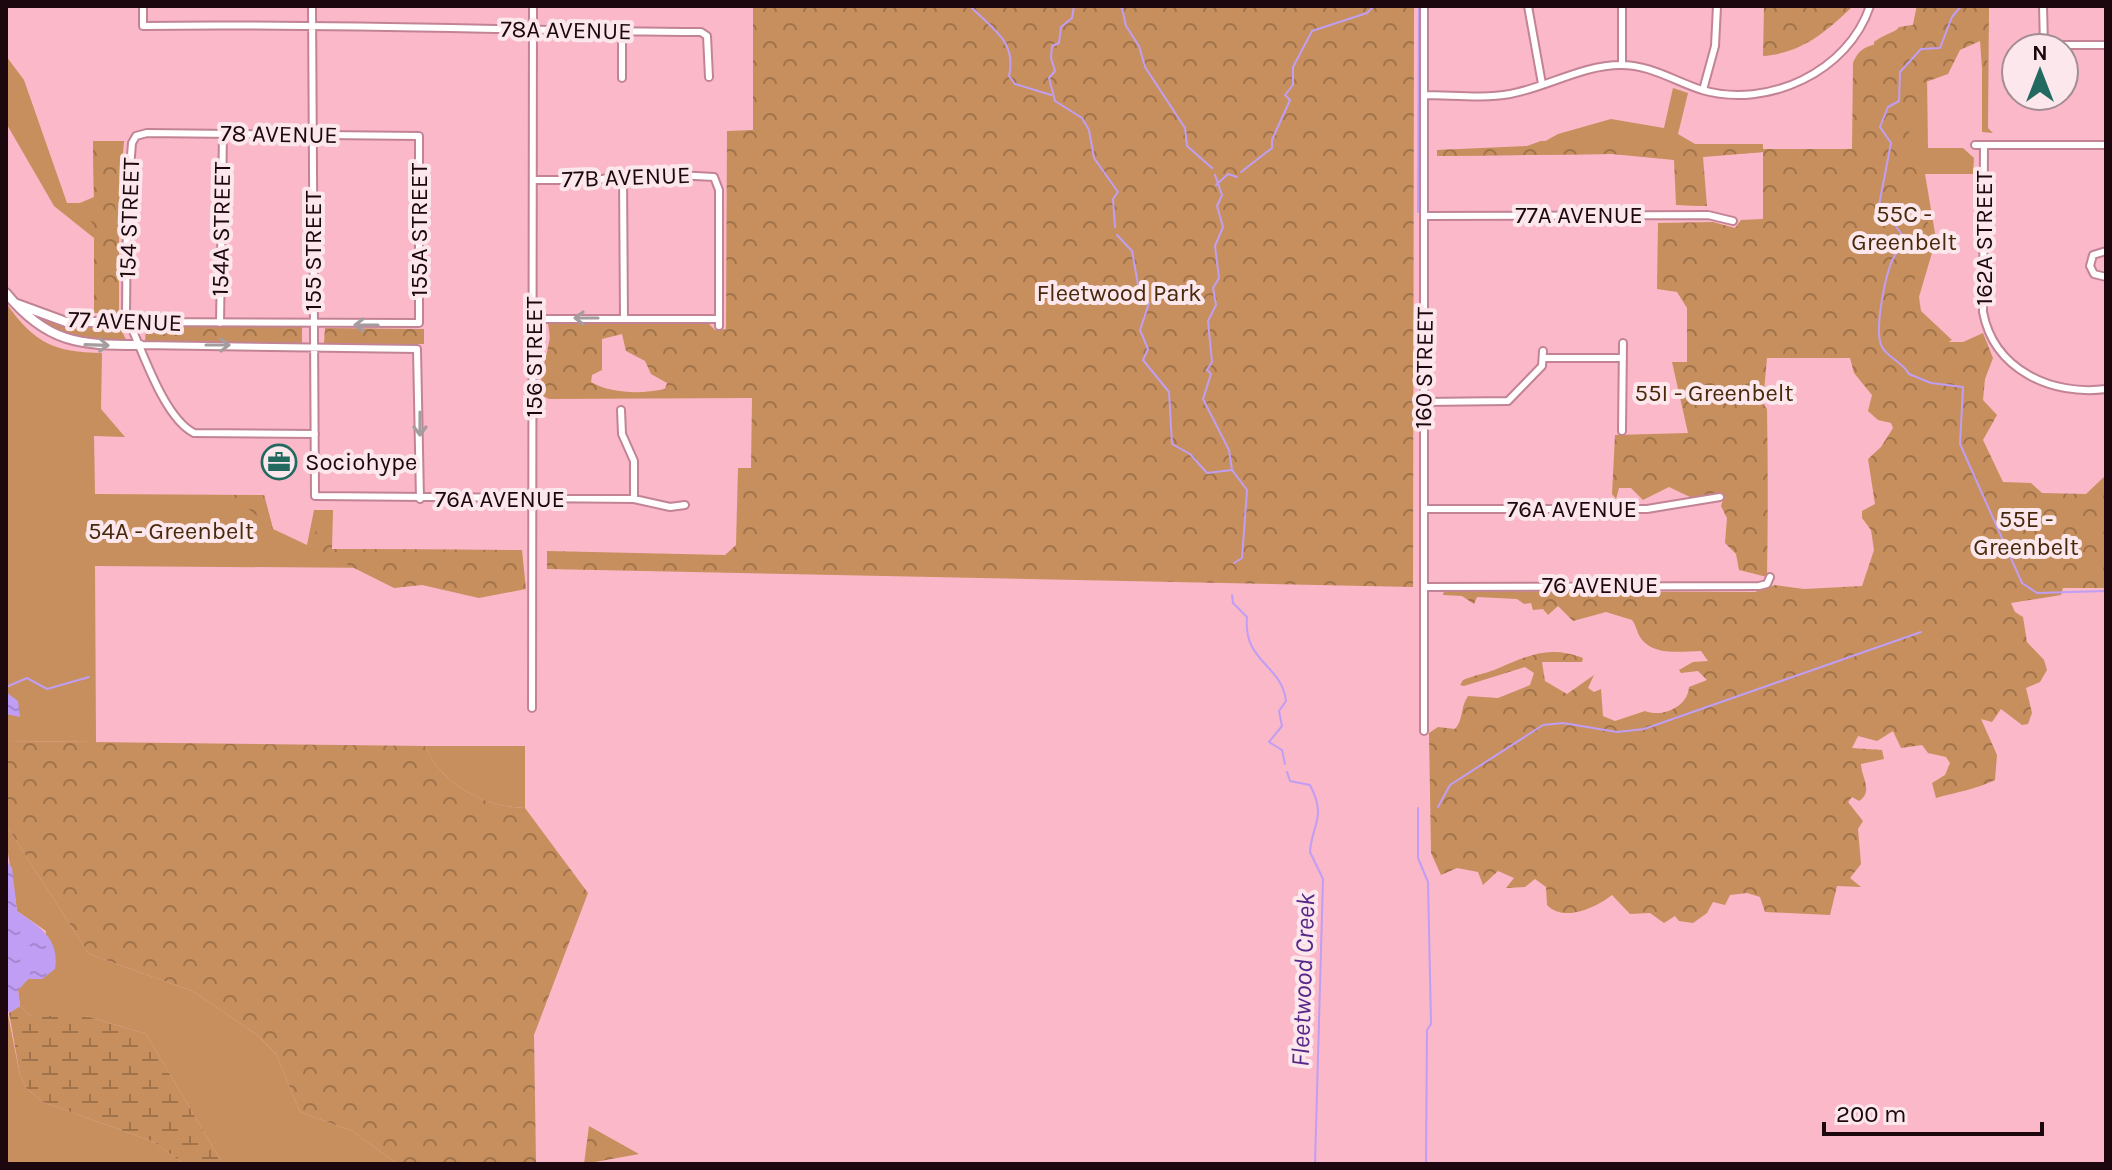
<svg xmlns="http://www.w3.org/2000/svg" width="2112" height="1170" font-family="Karla,sans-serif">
<defs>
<pattern id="forest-crowns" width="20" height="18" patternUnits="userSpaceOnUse" patternTransform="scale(2)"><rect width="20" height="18" fill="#c78f5d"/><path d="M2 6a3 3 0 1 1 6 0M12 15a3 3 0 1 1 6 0" fill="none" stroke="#a1734b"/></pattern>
<pattern id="wetland-marsh" width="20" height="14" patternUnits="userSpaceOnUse" patternTransform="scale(2)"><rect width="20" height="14" fill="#c78f5d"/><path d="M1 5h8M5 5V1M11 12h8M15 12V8" fill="none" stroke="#a1734b"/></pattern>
<pattern id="water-ripples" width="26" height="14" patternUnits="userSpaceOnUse" patternTransform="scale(2)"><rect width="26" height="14" fill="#bf9ef3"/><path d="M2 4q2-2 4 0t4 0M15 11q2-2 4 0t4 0" fill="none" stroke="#a487cf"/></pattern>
</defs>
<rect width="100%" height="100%" fill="#fab8c9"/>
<path fill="#c78f5d" d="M1917 6H1989L1988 128 1993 133 1982 132V39L1958 46 1927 77 1928 148H1963L1974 158 1973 174H1925L1936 239 1919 297 1921 311 1952 340 1929 353H1870L1874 42C1882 36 1902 27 1913 25Z
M6 56 24 80 67 203H94L93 141H124L119 203V313H94V238L54 206 6 123Z
M1673 88 1688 93 1678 134 1695 144H1763V152L1698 157 1703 206 1680 205 1682 158 1612 154 1437 156V150L1533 148 1558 134 1611 119 1664 128Z
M6 303C35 344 54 352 102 353L101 409 125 437 94 436 95 494 264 495 273 529 307 545 314 510H333L332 549 522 550V569L95 566 96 742 6 741Z
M29 313 69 325H119L127 342C82 342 66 337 29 313Z
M425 746H525V808C484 807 441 784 425 746Z
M6 825 89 954 192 991 256 1034 276 1054 300 1112 352 1131 398 1164H223L146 1034 86 1016H31L20 1006 18 990 28 979H42L46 931 17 911C14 881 6 855 6 825Z
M6 1005 20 1075 27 1089 43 1102 154 1142 184 1164H6Z"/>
<path fill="url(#forest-crowns)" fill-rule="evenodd" d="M753 6H1414L1413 587 547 569V551L725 555 736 545 738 468H751L752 398 549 399 541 395C539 375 546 361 549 342 551 336 548 328 548 321L707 322 715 330 726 329 727 131 753 130ZM622 334 626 351 645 361 651 374 667 383 665 389C642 394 612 394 591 382L592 375 602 370V339Z
M1764 6H1853C1826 32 1802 53 1763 56Z
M1917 6H1989L1987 69H1982L1980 41 1960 50 1948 74 1923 83 1908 136 1928 221 1925 249 1916 266 1912 303 1920 315 1949 342H1963L1983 333 1993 358 1985 379 1983 400 1997 415 1983 440 2003 482 2031 483 2042 493 2086 494 2106 475V588H2063L2061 595 2011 603 2015 612 2023 617 2027 642 2044 660 2047 670 2040 682 2026 688 2032 713 2028 724 2022 725 2001 709 1992 722 1981 719 1997 755 1995 780C1977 789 1957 792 1936 798L1932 783 1945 775 1950 763 1946 757 1928 753 1922 745 1901 748 1893 731 1877 741 1858 736 1852 748 1882 750 1884 759 1861 764C1861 777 1874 791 1859 801L1852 797 1848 802 1863 821 1858 829 1861 864 1850 878 1861 887 1837 886 1830 915 1765 912 1760 897 1747 893 1730 895 1725 905 1713 902 1707 913 1693 923 1679 921 1675 916 1664 923 1650 913 1630 914 1612 895C1597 907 1564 923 1547 905L1546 887 1535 879 1525 887 1506 888 1514 878 1498 871 1483 885 1478 872 1457 868 1441 875 1431 853 1429 733 1438 727 1455 729C1464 719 1460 707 1468 696L1498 698 1530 685 1534 673 1525 667 1464 686 1460 685 1463 680C1475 675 1488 673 1499 668 1530 655 1549 645 1583 658L1582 662H1542L1545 681 1567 694 1594 675 1588 688 1594 692 1601 689 1603 716 1615 721 1645 711C1662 718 1688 707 1689 687L1707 680 1698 671 1681 673 1679 670 1693 662 1708 661 1701 651C1682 651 1653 657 1640 637 1637 632 1636 625 1632 620L1606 612 1573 621 1558 606 1548 615 1543 609 1533 610 1531 603 1524 604 1517 599 1477 597 1474 604 1462 596 1443 595 1444 591 1755 592 1775 585 1804 589 1862 586 1874 550 1871 530 1862 518V511L1875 504 1868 459 1881 447 1893 428 1891 423 1878 420 1868 411 1872 395 1854 373 1850 358H1767L1763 403 1767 409C1768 465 1768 522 1767 577L1739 570 1736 554 1725 543 1727 518 1721 506 1724 497 1721 492 1692 498 1669 487 1643 500 1631 488H1619L1616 499 1612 494 1615 435 1688 433 1672 362H1687V308L1677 292 1657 289 1658 223 1713 222 1735 228 1741 220 1763 219V152L1703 157 1707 206 1676 205 1674 160 1612 154 1437 156V150L1527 146 1541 141 1577 140 1581 143C1598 140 1597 142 1612 145 1638 149 1664 136 1690 145L1763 144V149H1852L1853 63C1860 46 1869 46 1885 42L1899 27 1913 25Z
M93 141H122L114 186 118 196 114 201 116 210 109 220 116 232 119 313H94V225L75 205 94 197Z
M146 326 302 327V343L145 342Z
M325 328 424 329V344H324Z
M226 495H264L273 529 246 507 228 503Z
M321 529H332V549L522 550 526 589 479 598 422 585 394 588 312 547 316 530Z
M6 741 425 746C441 784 484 807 525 808L588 893 534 1035 536 1164H398L352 1131 300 1112 276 1054 256 1034 192 991 89 954 6 825Z
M589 1126 639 1154 584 1164Z"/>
<path fill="url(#wetland-marsh)" d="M20 1006 31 1016H86L146 1034 223 1164H184L154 1142 43 1102 27 1089 20 1075 9 1013Z"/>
<path fill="url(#water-ripples)" d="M6 692 18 701 20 717 6 714Z
M6 860 12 868 17 911C40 927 60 939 55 969L42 979H28L18 990 20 1006 9 1013 6 1005Z"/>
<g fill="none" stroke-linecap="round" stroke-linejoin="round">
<path stroke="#bf9ef3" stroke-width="2" d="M970 6C992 29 1017 41 1009 76L1015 84 1051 95
M1074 6 1072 18 1061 27 1059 43 1052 46 1051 58 1055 71 1049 78 1055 101 1082 118 1089 130 1094 158 1118 192 1113 199 1115 227
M1117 6 1122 8 1126 26 1139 46 1145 67 1185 128 1187 146 1212 168
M1961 6 1952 17 1940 48 1921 49 1900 72 1899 101 1888 107 1880 127 1891 143 1879 205 1904 237C1901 248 1893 256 1890 266 1884 283 1874 333 1882 347 1889 359 1903 362 1909 374L1931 383 1963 387 1960 444 2022 583 2037 593 2106 591
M1241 172 1272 148V140L1290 100 1285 95 1293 85V67L1312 31 1367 13 1374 6
M1215 175 1222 195 1217 206 1223 227 1215 246 1219 278 1213 288 1216 305 1208 321 1212 362 1207 370 1211 374 1203 399 1229 450 1232 470
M1216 185 1228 174 1237 177
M1418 212 1419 6
M1117 235 1132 251 1139 290 1149 303 1140 330 1148 349 1143 360 1169 392 1172 444 1190 454 1207 473 1232 470 1247 490 1242 558 1234 563
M1232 595 1233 603 1247 617C1243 663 1282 664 1286 701L1279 711 1282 726 1269 742 1282 750 1285 764
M6 687 27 678 47 689 89 677
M1287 772 1290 781 1310 785C1327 818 1312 823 1310 852L1323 879 1315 1164
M1438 807 1450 785 1543 725 1563 723 1617 732 1644 729 1921 632
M1418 808V858L1428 882 1431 1024 1427 1030 1426 1164"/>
<g stroke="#c28495" stroke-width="10">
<path id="minor" d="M143 6V26C329 23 515 31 701 32L707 36 709 77
M312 6 315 496 634 499 670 507 685 505
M1528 6 1542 84
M2043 6 2044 45H2106
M622 32V78
M1622 65V6
M1703 90 1715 46 1717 6
M1425 95C1453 95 1482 99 1510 94 1548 87 1582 65 1621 65 1651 65 1674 81 1702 90 1768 109 1848 72 1870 6
M1975 145H2106
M1984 145 1983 312C1994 370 2052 396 2106 389
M623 175 624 319
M535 180H596L639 173 714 177 719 190V326
M1425 216 1708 215 1733 221
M2106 251 2093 255 2090 266 2094 274 2106 277
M534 319H719
M129 322 419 323V136L147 133 136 136 132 143 127 206 126 315 129 322C143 352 164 418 194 433L315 434
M220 323 223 134
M140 345 417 349 420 499
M1545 358H1623
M1424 402 1508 401 1542 366 1543 351
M621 410 622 434 634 461V499
M1622 431 1623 343
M1424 509H1647L1720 497
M1424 587 1759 586 1767 584 1770 577
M532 708 533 6
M1424 731V6"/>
</g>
<g stroke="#c28495" stroke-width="12">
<path id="tertiary" d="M6 293C47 343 79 345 140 345
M17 304 66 322H129"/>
</g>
<use href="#minor" stroke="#fff" stroke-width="6"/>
<use href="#tertiary" stroke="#fff" stroke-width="8"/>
</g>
<defs><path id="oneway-shaft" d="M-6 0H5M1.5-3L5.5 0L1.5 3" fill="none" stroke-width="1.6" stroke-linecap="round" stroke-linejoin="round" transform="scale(2)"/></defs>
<g stroke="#a49c9f">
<use href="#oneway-shaft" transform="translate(586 318) rotate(-180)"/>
<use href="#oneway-shaft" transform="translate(366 325) rotate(180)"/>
<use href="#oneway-shaft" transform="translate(97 345) rotate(2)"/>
<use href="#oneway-shaft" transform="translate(218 345)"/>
<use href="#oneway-shaft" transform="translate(420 424) rotate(90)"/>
</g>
<defs>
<g id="office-ring" transform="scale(1.8)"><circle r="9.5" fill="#fce7ec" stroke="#22695f" stroke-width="1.5"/><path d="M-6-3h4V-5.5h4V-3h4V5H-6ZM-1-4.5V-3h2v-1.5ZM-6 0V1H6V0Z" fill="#22695f"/></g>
</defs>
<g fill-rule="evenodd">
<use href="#office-ring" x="279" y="462"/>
</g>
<g text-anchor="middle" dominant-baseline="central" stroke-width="8" stroke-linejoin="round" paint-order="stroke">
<g font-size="24" fill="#1c070e" stroke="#fce7ec">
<text transform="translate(566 30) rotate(1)">78A AVENUE</text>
<text transform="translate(279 134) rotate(1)">78 AVENUE</text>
<text transform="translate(626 177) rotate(-2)">77B AVENUE</text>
<text x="1579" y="215">77A AVENUE</text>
<text transform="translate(129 218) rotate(-88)">154 STREET</text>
<text transform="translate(221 229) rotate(-89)">154A STREET</text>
<text transform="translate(419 230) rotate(-90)">155A STREET</text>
<text transform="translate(1984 238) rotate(-90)">162A STREET</text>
<text transform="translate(313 251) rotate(-90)">155 STREET</text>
<text transform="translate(125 321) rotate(2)">77 AVENUE</text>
<text transform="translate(534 357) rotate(-90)">156 STREET</text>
<text transform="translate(1424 368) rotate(-89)">160 STREET</text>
<text x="500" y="499">76A AVENUE</text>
<text x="1572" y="509">76A AVENUE</text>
<text x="1600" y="585">76 AVENUE</text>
</g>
<g font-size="24" fill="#48290b" stroke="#fce7ec">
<text x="1904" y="214">55C -<tspan x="1904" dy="28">Greenbelt</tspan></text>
<text x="1119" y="293">Fleetwood Park</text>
<text x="1714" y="393">55I - Greenbelt</text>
<text x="2026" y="519">55E -<tspan x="2026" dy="28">Greenbelt</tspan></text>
<text x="171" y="531">54A - Greenbelt</text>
</g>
<g font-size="24" fill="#1c070e" stroke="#fce7ec" text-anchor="start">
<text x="305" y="462">Sociohype</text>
</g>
<g font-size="26" font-style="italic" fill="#57288a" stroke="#fce7ec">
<text transform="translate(1303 980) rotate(-88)">Fleetwood Creek</text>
</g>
</g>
<rect width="2112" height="1170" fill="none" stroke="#1c070e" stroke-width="16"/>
<g transform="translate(2040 72)"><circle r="38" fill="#fce7ec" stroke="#a28d93" stroke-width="2"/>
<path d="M0-6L14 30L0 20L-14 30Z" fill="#22695f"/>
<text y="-12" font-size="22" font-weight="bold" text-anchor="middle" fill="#1c070e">N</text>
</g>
<path d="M1824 1122v12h218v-12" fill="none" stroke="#1c070e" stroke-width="4"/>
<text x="1836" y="1122" font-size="24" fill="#1c070e" stroke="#fce7ec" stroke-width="6" paint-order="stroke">200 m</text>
</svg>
